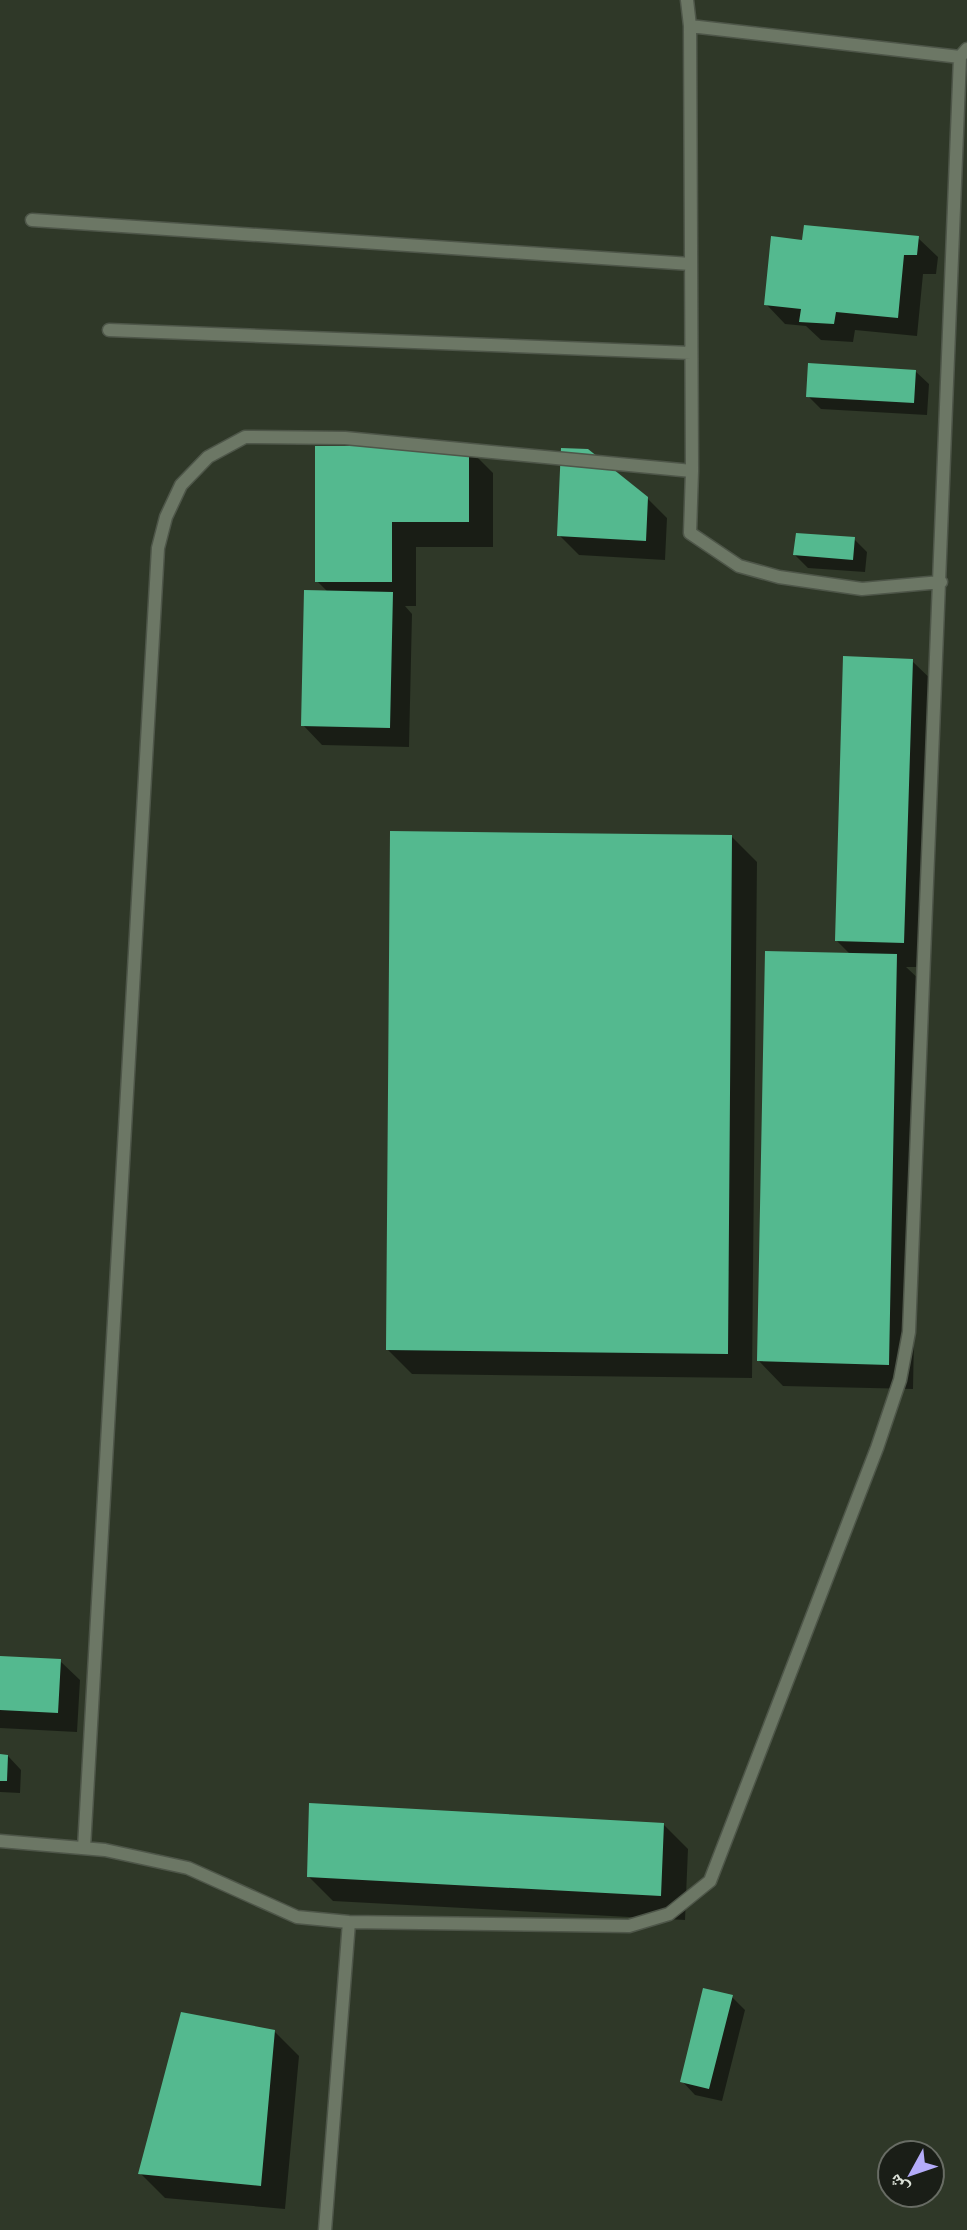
<svg xmlns="http://www.w3.org/2000/svg" width="967" height="2230" font-family="Bitter,'Noto Naskh Arabic',serif">
<rect width="100%" height="100%" fill="#2f3828"/>
<path fill="#0007" d="M918 238 938 257 936 274H923L917 336 855 330 853 342 821 340 806 326 785 324 766 304 804 242Z
M915 371 929 384 927 415 821 409 808 396Z
M468 448 493 473V547H416V606H405L412 614 409 747 322 745 303 725 328 592 317 581Z
M647 498 667 518 665 560 579 555 559 535Z
M854 539 867 552 865 572 808 568 795 555Z
M912 661 937 685 928 967H906L921 981 913 1389 783 1386 759 1361 851 955 837 941Z
M732 837 757 862 752 1378 412 1374 387 1349Z
M0 1657 60 1661 80 1680 77 1732 0 1728Z
M0 1756H8L21 1770 20 1793 0 1792Z
M663 1824 688 1849 685 1920 333 1901 308 1876Z
M732 1997 745 2010 722 2101 695 2095 682 2081Z
M274 2031 299 2056 285 2209 165 2198 140 2173Z"/>
<path fill="#54b98f" d="M804 225 919 236 917 255H904L898 318 836 312 834 324 799 322 801 309 764 305 771 236 802 240Z
M808 363 916 370 914 403 806 397Z
M315 446H469V522H392V582H315Z
M561 448 588 449 648 497 646 541 557 536Z
M796 533 855 537 853 560 793 555Z
M304 590 393 592 390 728 301 726Z
M843 656 913 659 904 943 835 941Z
M390 831 732 835 728 1354 386 1350Z
M765 951 897 954 889 1365 757 1361Z
M0 1656 61 1659 58 1713 0 1710Z
M0 1754 8 1755 7 1781H0Z
M309 1803 664 1823 661 1896 307 1877Z
M703 1988 733 1995 709 2089 680 2082Z
M181 2012 275 2030 261 2186 138 2174Z"/>
<g fill="none" stroke-linecap="round" stroke-linejoin="round">
<g stroke="#4e5649" stroke-width="15">
<path id="lane" d="M687 0 690 26 692 471 690 533 739 566 779 577 862 589 941 582
M690 26 960 57 967 49
M32 220 691 264
M109 330 691 353
M0 1841 105 1850 188 1868 297 1917 349 1922 629 1926 669 1914 710 1881 877 1448 900 1380 909 1332 960 57
M84 1848 158 548 166 517 181 485 208 457 245 437 345 438 692 471
M325 2230 349 1922"/>
</g>
<use href="#lane" stroke="#6c7765" stroke-width="12"/>
</g>
<g transform="translate(911 2174) rotate(230)"><circle r="33" fill="#1a1e17" stroke="#686c64" stroke-width="2"/>
<path d="M0-5L12 26L0 18L-12 26Z" fill="#b4acf9"/>
<text y="-10" font-size="19" font-weight="bold" text-anchor="middle" fill="#dce2d8">ش</text>
</g>
</svg>
